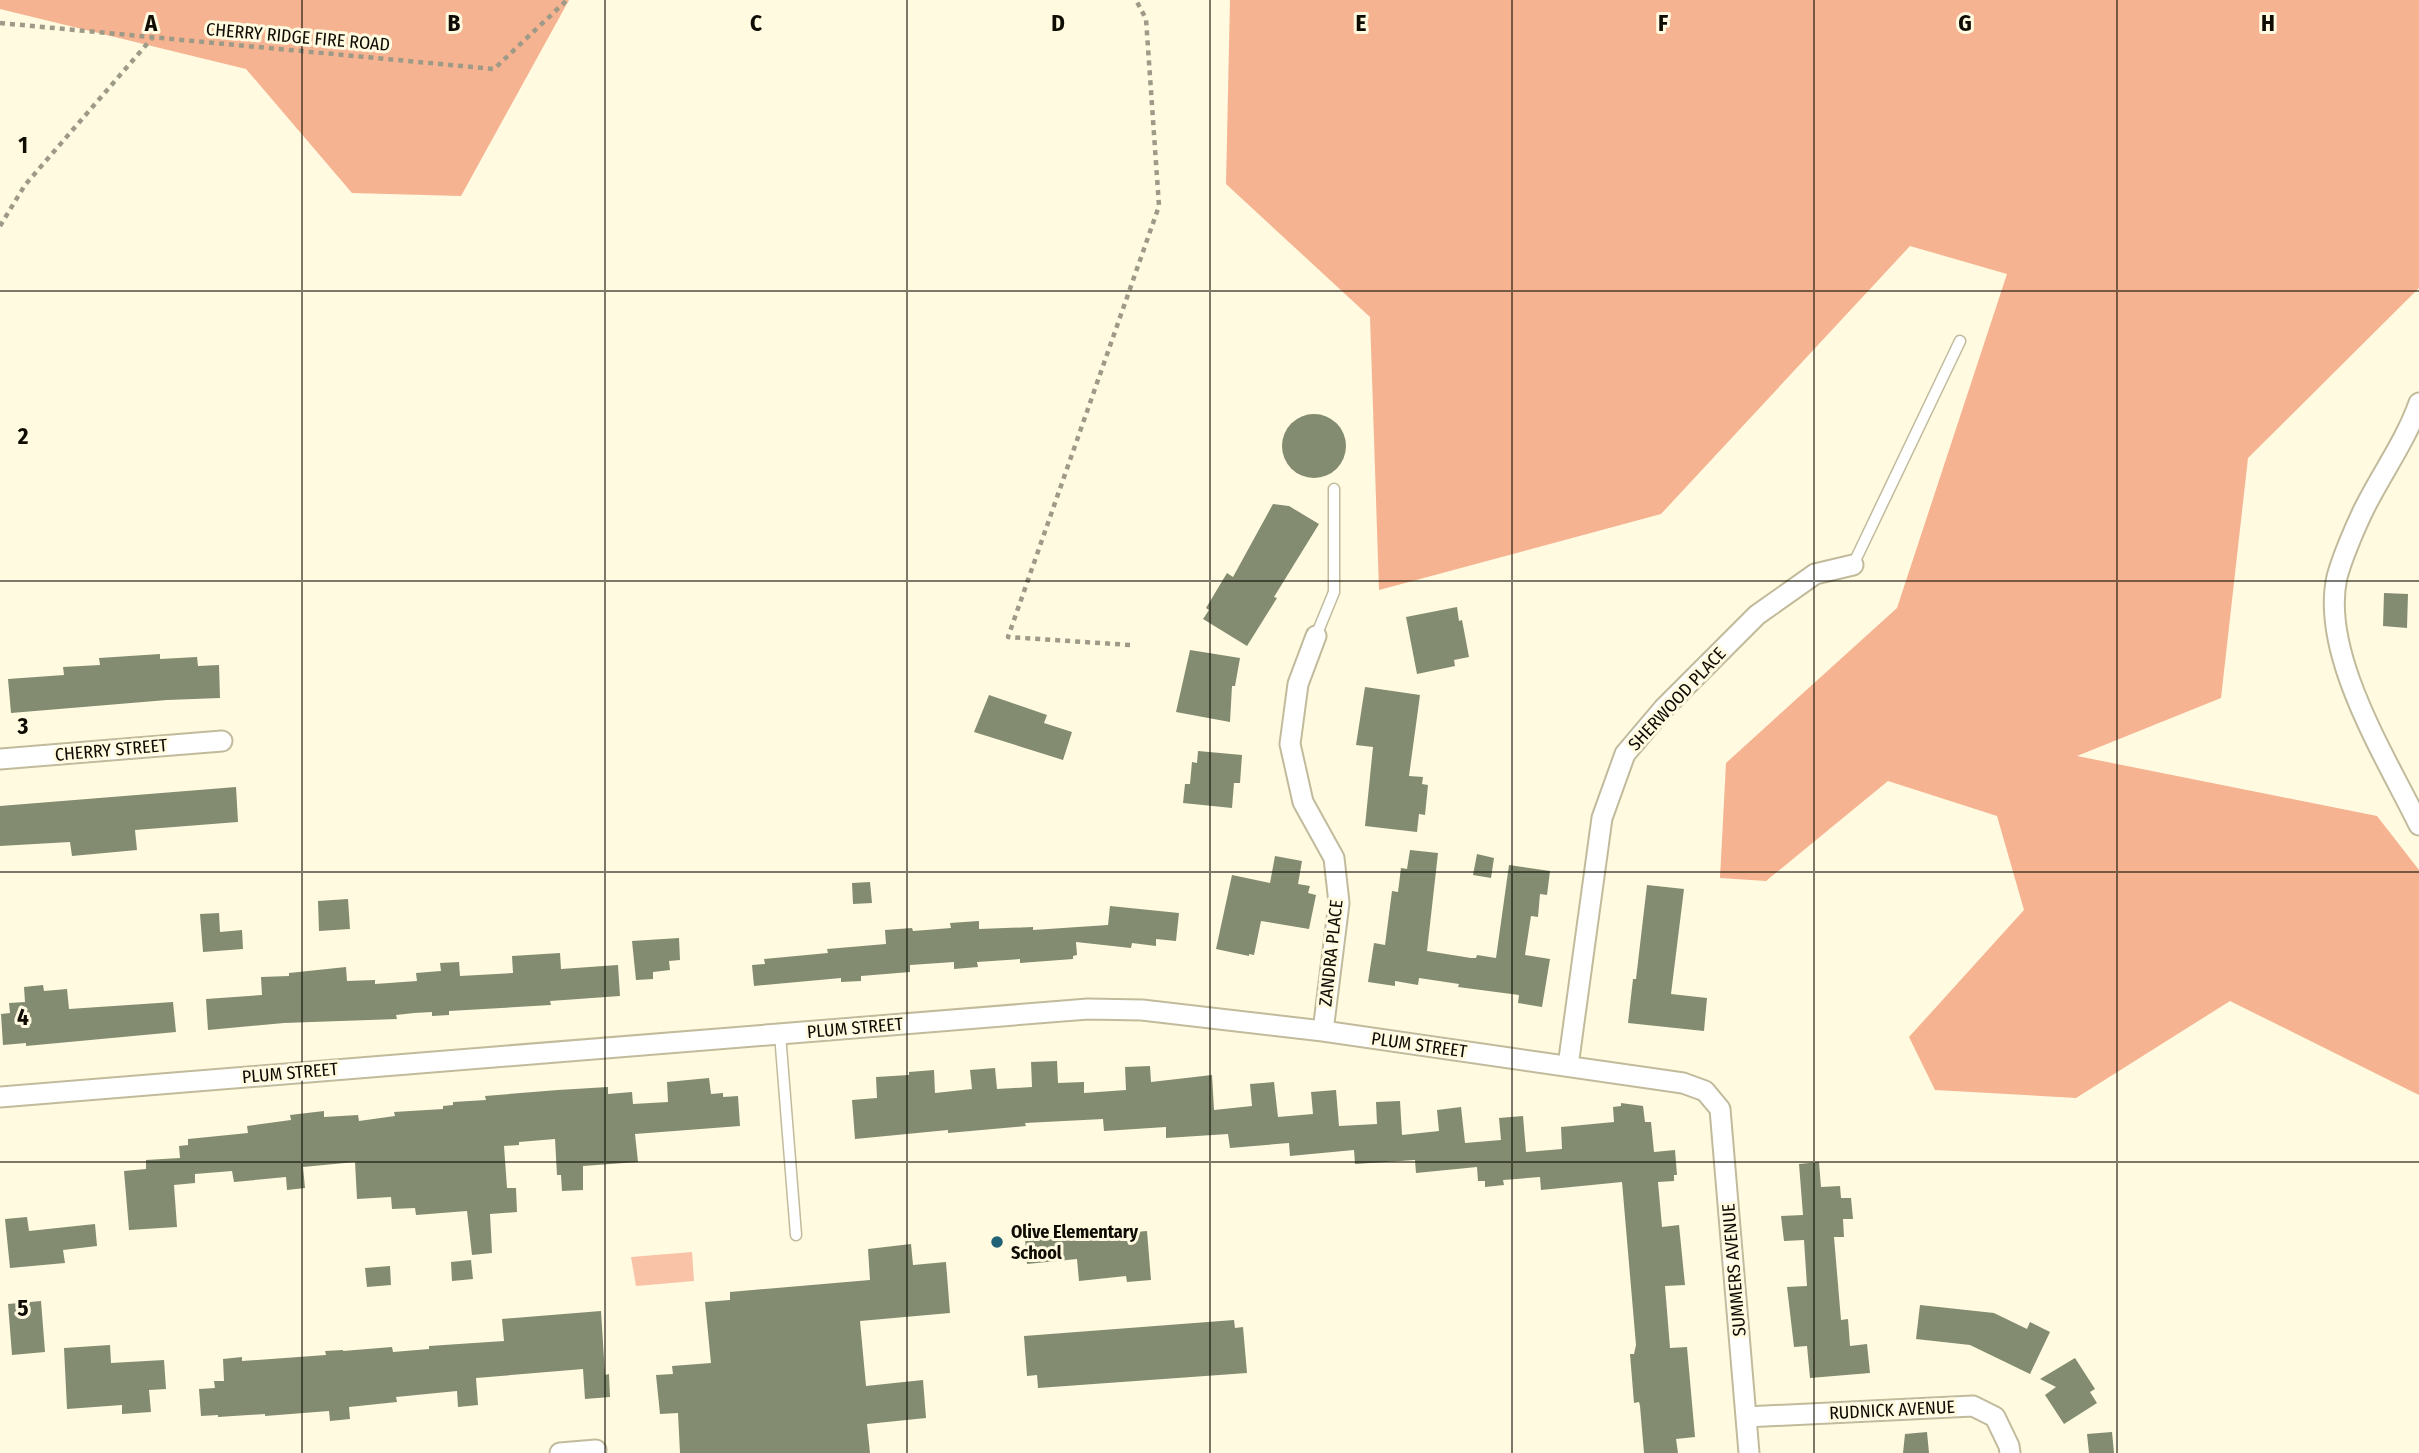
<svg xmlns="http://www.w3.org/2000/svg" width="2419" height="1453" font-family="'Fira Sans Condensed',sans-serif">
<rect width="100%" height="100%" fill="#fffae0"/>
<path fill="#f9c3a8" d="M692 1252 694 1281 636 1286 631 1257Z"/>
<path fill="#f6b391" d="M0 0H569L461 196 352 193 246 69 0 9Z
M1230 0H2419V288L2248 458 2221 698 2077 756 2377 816 2419 870V1095L2230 1001 2076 1098 1935 1090 1909 1037 2024 910 1997 816 1888 781 1766 881 1720 878 1726 763 1897 608 2007 274 1910 246 1661 514 1379 590 1370 317 1226 184Z"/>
<path fill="#838c70" d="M1282 446a32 32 0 1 1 64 0a32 32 0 1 1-64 0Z
M1273 504 1289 506 1319 524 1274 597 1277 598 1247 646 1203 619 1209 610 1206 608 1227 573 1233 577Z
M2384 593 2408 594 2407 628 2383 626Z
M1457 607 1459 621 1462 620 1469 657 1454 660 1455 666 1417 674 1406 617Z
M1190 650 1240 658 1235 686H1232L1230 722 1176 712Z
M160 654V659L197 657 198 666 219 665 220 698 167 700 11 713 8 679 64 675 63 667 100 665 99 658Z
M1365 687 1420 695 1409 776 1423 777 1422 784 1428 785 1425 815 1419 814 1417 832 1365 826 1373 747 1356 745Z
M989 695 1047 715 1044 723 1072 732 1063 760 974 732Z
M1198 751 1242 755 1240 783H1234L1232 808 1183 803 1185 784H1190L1192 762 1197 763Z
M236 787 238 822 135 830 137 850 72 856 70 842 0 846V806Z
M1410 850 1438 853 1427 951 1471 958H1476L1477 955 1496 958 1509 865 1550 871 1547 895 1540 894 1538 917 1531 916 1525 955 1550 959 1542 1007 1518 1003 1519 995 1458 987 1459 984 1419 978 1418 985 1395 981V986L1368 982 1374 943 1385 945 1392 891 1398 892 1401 868 1407 869Z
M1477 854 1494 858 1491 878 1473 875Z
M1275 856 1302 861 1298 884 1310 886 1308 893 1316 895 1309 929 1261 921 1254 955 1249 954V956L1216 949 1232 875 1270 883Z
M870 882 872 903 853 904 852 883Z
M1647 885 1684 889 1671 994 1707 998 1704 1031 1628 1023 1633 979H1636Z
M348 899 350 929 319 931 318 901Z
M1110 906 1179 913 1176 941 1156 939V946L1132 943 1131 948 1076 942 1077 955 1073 956V959L1020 963V959L977 962 978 967 954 969V962L910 965V972L861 976V981L841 982V978L754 986 752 965 765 964 764 959 828 953 827 949 886 944 885 930 912 928 913 931 951 928 950 923 979 921V929L1033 927V930L1108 925Z
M219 913 220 932 242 930 243 949 203 952 200 914Z
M679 938 680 960 669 961 670 970 653 972V979L636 980 632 941Z
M560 953 561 969 618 965 620 996 550 1001 551 1005 449 1011V1015L432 1016V1012L414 1013 396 1015 397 1019 284 1023 208 1030 206 999 262 995 261 977 289 976V973L346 967 347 981 375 980V984L417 981 416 973 441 971 440 963 459 962 460 976 513 973 512 956Z
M43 985 44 991 67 989 69 1009 173 1002 176 1032 26 1046V1043L3 1045 1 1014 10 1013 9 1003 25 1002 24 987Z
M1057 1061 1058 1083 1084 1082V1093L1126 1090 1125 1067 1150 1066 1151 1082 1212 1075 1214 1110 1252 1106 1250 1084 1274 1082 1278 1117 1313 1114 1311 1092 1336 1090 1339 1126 1377 1124 1376 1102 1400 1101 1402 1135 1439 1131 1437 1110 1461 1107 1465 1143 1501 1140 1499 1118 1523 1116 1526 1152 1562 1149 1561 1127 1614 1122 1613 1107 1621 1106V1103L1643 1106 1645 1122H1651L1654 1152 1675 1150 1677 1175H1674V1181L1658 1182 1662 1227 1679 1225 1685 1285 1665 1286 1670 1348 1687 1347 1695 1437 1676 1439 1678 1453H1644L1640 1406 1639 1402 1634 1403 1630 1354H1634L1636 1345 1622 1182 1541 1190 1540 1177 1503 1180 1504 1185 1485 1187V1181H1478L1477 1167 1416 1173 1415 1160 1355 1164 1354 1150 1290 1156 1289 1143 1230 1148 1228 1134 1166 1138V1127L1104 1131 1103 1119 1025 1123 1026 1126 948 1133V1130L855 1139 852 1100 877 1098 876 1077 909 1075V1072L934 1070 935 1093 972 1089 970 1070 995 1068 997 1089 1032 1087 1031 1062Z
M709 1078 711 1094 723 1093V1097L738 1096 740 1126 635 1134 638 1162 583 1166V1190L562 1191 561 1175H557L555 1139 519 1142V1145L504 1146 507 1188H516L517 1212 490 1214 492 1253 472 1255 467 1211 416 1215 415 1208 392 1209 391 1197 357 1199 355 1162 303 1167 305 1188 287 1190 286 1177 234 1182 232 1171 195 1174V1183L174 1185 177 1227 129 1230 124 1171 146 1169V1160L180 1158 179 1146 188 1145V1139L248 1133 247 1126 291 1120 290 1115 324 1111V1117L358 1115 359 1121 395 1116 394 1112 443 1109V1106L453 1105V1102L486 1100 485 1096 558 1090 608 1087V1094L632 1092 633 1104 668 1102 667 1082Z
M1819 1162 1821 1187 1840 1186 1841 1198H1851L1853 1219H1843L1844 1237H1834L1841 1320 1848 1319 1850 1346 1867 1344 1870 1373 1810 1378 1807 1346 1794 1347 1787 1287 1807 1286 1804 1240 1784 1241 1781 1216 1803 1215 1799 1164Z
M27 1217 29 1231 95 1224 97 1246 63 1250 65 1263 10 1268 5 1219Z
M1101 1230V1235L1147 1231 1151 1280 1127 1282 1126 1276 1079 1281 1077 1259 1027 1264 1025 1238Z
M911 1244 913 1265 946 1262 950 1313 860 1321 866 1386 923 1380 926 1418 867 1424 870 1453H680L678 1413 660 1414 656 1375 673 1374 672 1366 711 1363 705 1302 730 1300V1292L870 1280 868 1249Z
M471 1260 473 1279 452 1281 451 1262Z
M390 1266 391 1285 367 1287 365 1268Z
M41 1301 45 1352 12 1355 8 1304Z
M1920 1305 1994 1313 2027 1329 2030 1322 2050 1332 2030 1374 1970 1345 1916 1339Z
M601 1311 605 1375 609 1374 610 1397 585 1399 583 1369 476 1378 478 1405 458 1407 457 1391 396 1397 397 1402 349 1407 350 1419 330 1421 329 1411 265 1416V1414L218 1417V1415L201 1416 199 1389 215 1388 214 1381H224L223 1359 242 1357V1361L326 1355 325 1351 343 1350V1351L392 1347 393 1352 429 1349V1346L504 1341 502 1319Z
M1234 1320 1235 1328 1243 1327 1247 1373 1038 1388 1037 1375 1027 1376 1024 1336Z
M110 1345 111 1363 164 1360 166 1389 149 1390 151 1412 122 1414V1405L67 1409 64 1348Z
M2075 1358 2095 1389 2090 1392 2097 1403 2064 1424 2045 1395 2056 1387 2040 1379Z
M1927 1432 1929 1453H1903L1905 1434Z
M2112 1432 2114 1453H2089L2087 1434Z"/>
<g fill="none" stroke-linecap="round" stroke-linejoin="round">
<g stroke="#c1bb9c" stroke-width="13">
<path id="service" d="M1853 565 1960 341
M1316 636 1334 592V489
M780 1034 796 1235"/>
</g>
<g stroke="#c1bb9c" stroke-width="23">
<path id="minor" d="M2419 403C2406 440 2382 473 2365 507 2356 525 2342 558 2337 577 2320 654 2386 757 2419 825
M1316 636 1298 684 1290 744 1303 802 1334 858 1339 903 1323 1031
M0 759 222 741
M1568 1066 1602 818 1625 754 1664 708 1757 615 1815 574 1853 565
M0 1097 1088 1009 1142 1010 1323 1031 1683 1083 1705 1091 1720 1109 1749 1453
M1746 1417 1973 1406 1995 1417 2009 1446 2010 1453
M560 1453 596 1450"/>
</g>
<path stroke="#9d9a87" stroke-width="4.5" stroke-dasharray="5 5" stroke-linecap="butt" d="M0 23 494 69 567 0
M0 226 25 185 153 37
M1130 645 1008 637 1159 206 1146 19 1136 0"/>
<use href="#service" stroke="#fff" stroke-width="10"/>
<use href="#minor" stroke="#fff" stroke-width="19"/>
</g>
<path fill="none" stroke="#0e0c03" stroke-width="2" stroke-opacity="0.55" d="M302 0V1453M605 0V1453M907 0V1453M1210 0V1453M1512 0V1453M1814 0V1453M2117 0V1453M0 291H2419M0 581H2419M0 872H2419M0 1162H2419"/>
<circle fill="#206175" stroke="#fffae0" stroke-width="2.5" cx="997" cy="1242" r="7"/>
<g text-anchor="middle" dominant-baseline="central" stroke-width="6" stroke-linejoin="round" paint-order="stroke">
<g font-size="18" fill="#0e0c03" stroke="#fffae0">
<text transform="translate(298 37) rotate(5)">CHERRY RIDGE FIRE ROAD</text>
<text transform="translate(1677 699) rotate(-47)">SHERWOOD PLACE</text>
<text transform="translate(111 750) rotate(-5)">CHERRY STREET</text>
<text transform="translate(1331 953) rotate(-84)">ZANDRA PLACE</text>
<text transform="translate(855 1028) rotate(-5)">PLUM STREET</text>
<text transform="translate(1419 1045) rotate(8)">PLUM STREET</text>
<text transform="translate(290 1073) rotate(-5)">PLUM STREET</text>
<text transform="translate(1734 1270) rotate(-95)">SUMMERS AVENUE</text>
<text transform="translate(1892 1410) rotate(-3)">RUDNICK AVENUE</text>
</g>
<g font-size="18" font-weight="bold" fill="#0e0c03" stroke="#fffae0" text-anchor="start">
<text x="1011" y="1232">Olive Elementary<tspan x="1011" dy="21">School</tspan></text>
</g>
</g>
<g font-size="23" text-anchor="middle" font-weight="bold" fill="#0e0c03" stroke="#fffae0" stroke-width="6" stroke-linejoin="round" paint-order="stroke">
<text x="151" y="31">A</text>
<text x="454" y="31">B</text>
<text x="756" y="31">C</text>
<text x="1058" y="31">D</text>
<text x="1361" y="31">E</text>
<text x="1663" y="31">F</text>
<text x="1965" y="31">G</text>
<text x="2268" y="31">H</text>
<text x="23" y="153">1</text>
<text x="23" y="444">2</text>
<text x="23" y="734">3</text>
<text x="23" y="1025">4</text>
<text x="23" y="1316">5</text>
</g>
</svg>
